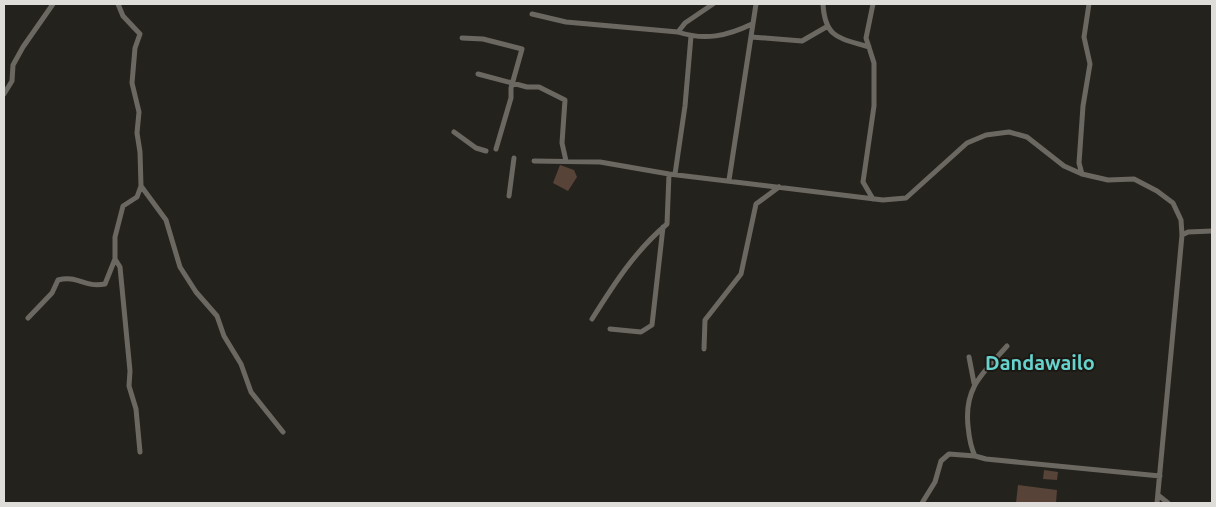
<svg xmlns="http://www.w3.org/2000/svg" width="1216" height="507" font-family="Ubuntu,sans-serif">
<rect width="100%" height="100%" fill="#24221c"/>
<path fill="#584339" d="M560 165 574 170 577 177 568 191 553 183Z
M1044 470 1058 472 1057 480 1043 479Z
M1018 485 1057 490 1056 503H1016Z"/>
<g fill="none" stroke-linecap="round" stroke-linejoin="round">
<path stroke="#6b6861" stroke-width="5" d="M823 4C825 39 840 38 869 47
M532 14 566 22 678 32C705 41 727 36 752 24
M678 32 685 23 713 4
M751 37 802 41 828 26
M462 38 483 39 522 49 511 88V98L496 149
M478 74 527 87H539L565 100 562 143 566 161
M4 94 12 81 13 65 23 47 53 4
M454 132 476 148 486 151
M534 161 600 162 669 174 883 200 906 198 967 143 986 135 1009 132 1027 137 1064 166 1082 174 1108 180 1134 179 1157 191 1173 203 1181 220 1182 235 1157 503
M675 174 685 106 691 36
M1082 174 1079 163 1083 106 1090 64 1084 37 1089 4
M729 180 756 4
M141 186 166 220 180 267 196 292 217 316 224 336 241 364 251 392 283 432
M509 196 514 158
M873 199 863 182 874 106V63L866 38 873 4
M1182 235 1188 232 1212 231
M115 259V237L123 206 137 197 141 186 140 152 137 133 139 112 132 83 135 48 140 34 123 16 118 4
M28 318 52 293 58 280C78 275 84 288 105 284L115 259 120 267 130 371 129 386 136 409 140 452
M592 319C614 284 635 251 667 224L669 174
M610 329 641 332 652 325 663 227
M1007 346C983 373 964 387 968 426 969 437 970 446 975 456L986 459 1160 476
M704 349 705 320 741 274 756 204 779 187
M969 357 974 383
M1158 495 1168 503
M922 503 935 482 941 461 949 454 975 456"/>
</g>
<g text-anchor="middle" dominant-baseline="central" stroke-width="4" stroke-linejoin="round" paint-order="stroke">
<g font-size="20" font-weight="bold" fill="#67d3cf" stroke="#1b1813">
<text x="1040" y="362">Dandawailo</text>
</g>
</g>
<rect width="1216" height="507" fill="none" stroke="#dfddd9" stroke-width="10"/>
</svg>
